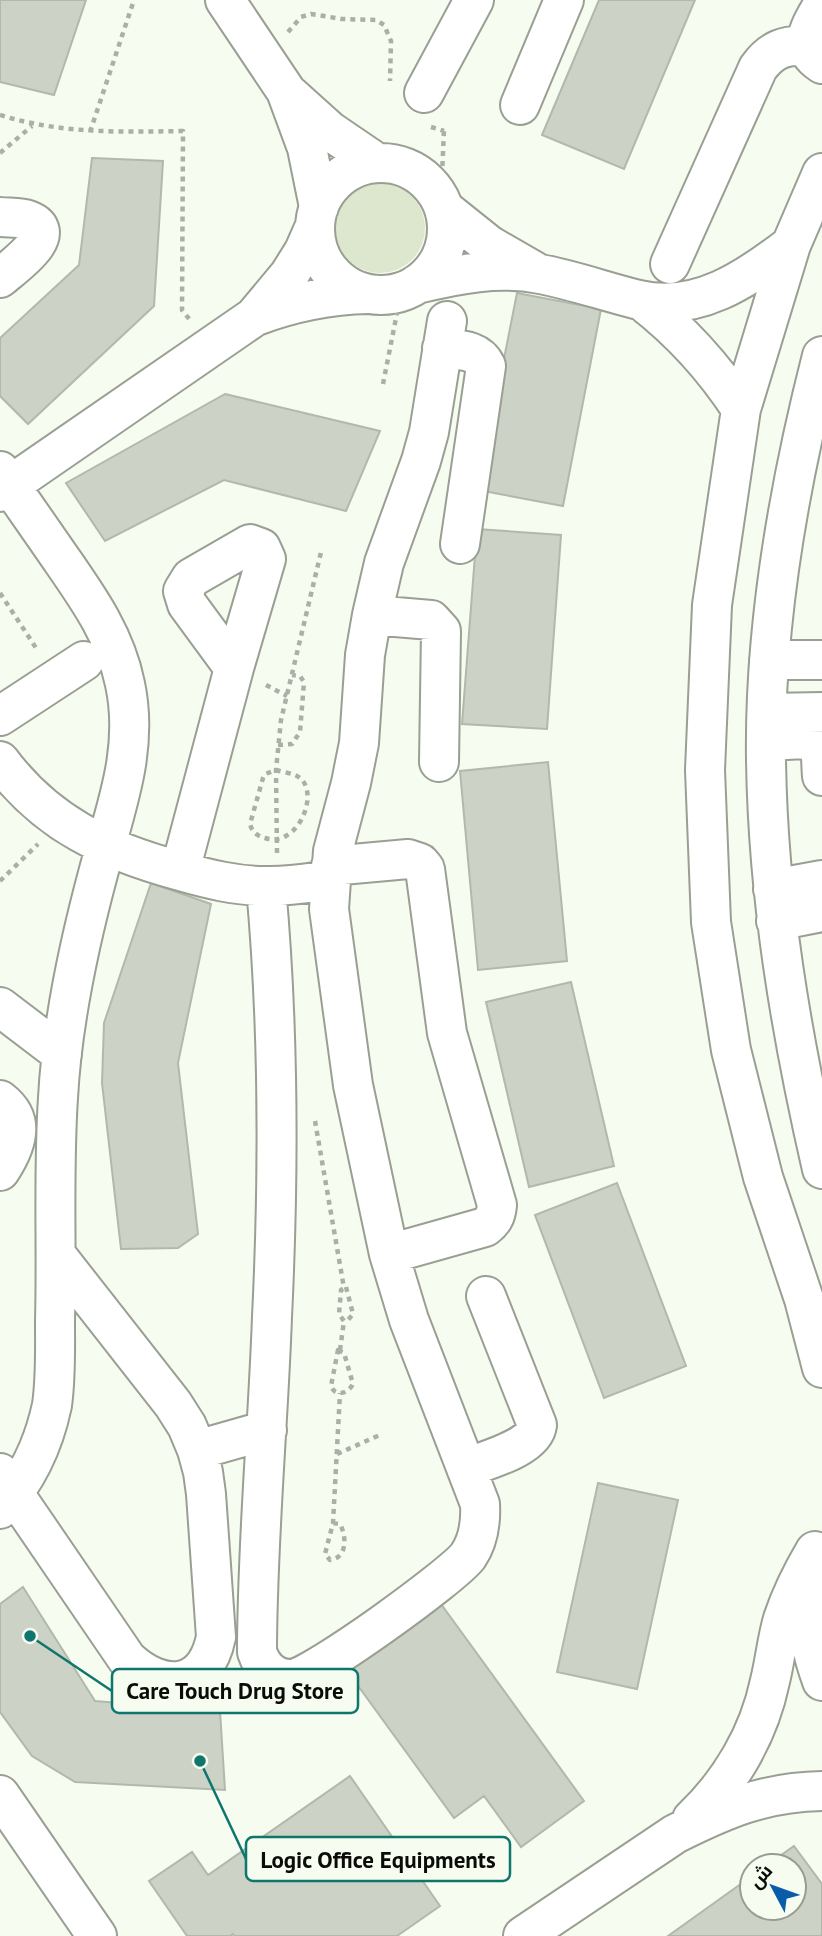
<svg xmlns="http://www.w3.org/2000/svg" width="822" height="1936" font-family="'PT Sans',Cairo,sans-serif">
<rect width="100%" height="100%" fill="#f6fcef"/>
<path fill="#dce7ce" d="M335 228a45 45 0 1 1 90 0a45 45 0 1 1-90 0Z"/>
<path fill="#ccd2c6" stroke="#b2b8ac" stroke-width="2" d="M0 0H86L54 95 0 82Z
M599 0H695L624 169 542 135Z
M92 158 163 161 154 306 28 424 0 396V338L79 265Z
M517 293 601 309 563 506 478 490Z
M225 394 380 431 346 511 224 480 105 541 66 483Z
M477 529 561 535 547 729 462 724Z
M548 762 567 961 478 970 460 771Z
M151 883 211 904 178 1063 198 1234 178 1248 121 1249 102 1083 104 1023Z
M571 982 614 1166 529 1187 486 1002Z
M617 1183 686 1366 604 1398 535 1215Z
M598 1483 678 1500 637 1689 557 1672Z
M23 1587 95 1701 220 1711 225 1790 75 1782 32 1756 0 1712V1604Z
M441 1604 584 1801 521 1847 484 1796 454 1818 348 1672Z
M350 1776 440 1906 397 1936H234L233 1934 230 1936H187L149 1881 192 1852 208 1875Z
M794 1846 822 1884V1935L820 1936H668L752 1876V1908H794V1866H766Z"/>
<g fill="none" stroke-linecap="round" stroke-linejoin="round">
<g stroke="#999f93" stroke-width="42">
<path id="minor" d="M225 0 286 91 307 148 319 207
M822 6C810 27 796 47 822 64
M424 93 474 0
M290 95 330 131 377 163
M520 105 564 0
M315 229a66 66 0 1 1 132 0a66 66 0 1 1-132 0Z
M822 173 791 245 741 409 712 605 705 770 711 922 731 1050 763 1177 804 1299 822 1368
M444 209 489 245 534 271
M0 217C9 218 20 217 28 220 63 233 11 268 0 278
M670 264 758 68C771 50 785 44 807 46
M417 284C457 274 499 266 540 274 573 280 606 292 639 300 697 313 747 279 791 245
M642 301C682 332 713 366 741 409
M256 316C293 302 328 295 368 294
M442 348C459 350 478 349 486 366L460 544
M822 356C789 485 764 626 766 760 768 899 791 1034 822 1169
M0 471C19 498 38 526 57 553 86 595 115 634 125 684 139 749 116 807 99 870 79 944 62 1021 58 1098 53 1172 57 1247 55 1321 55 1349 56 1377 52 1405 44 1443 27 1480 0 1509
M0 492 254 317 289 275 304 251 315 226
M250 544 261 548 266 559 234 668 187 604 183 591 191 578Z
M372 615 431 620 441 631 439 762
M769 660H822
M767 713 822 712
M0 716 84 661
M766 742C778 741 811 735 818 746 822 753 821 767 822 776
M0 761C47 824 106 851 180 871 208 879 236 886 265 886 287 887 308 883 329 880
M331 866 408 859 420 863 425 869 447 1033 497 1205C496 1216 493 1221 485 1227L389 1254
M180 871 234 668
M266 887C279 1030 279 1173 272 1317 268 1429 257 1541 257 1652 262 1667 274 1680 292 1679 315 1676 453 1576 468 1556 479 1540 481 1523 480 1504L409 1320 389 1254 353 1085 329 909 333 851 351 783 359 743 365 655 372 615 384 563 421 461 429 432 447 321
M773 889 822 880
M776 921 822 912
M0 1007 62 1054
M0 1100C27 1121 16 1147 0 1171
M197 1450 267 1430
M466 1468C486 1460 534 1448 537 1425L486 1296
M0 1473 127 1659C163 1693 205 1690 216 1637L206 1494 203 1472 197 1450 187 1426 173 1404 57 1256
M809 1578C802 1613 810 1648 822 1681
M0 1795 97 1936
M692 1819C731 1782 759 1734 770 1681 775 1661 777 1639 783 1619 791 1595 802 1573 815 1551
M523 1936 675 1834C725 1809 764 1792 822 1791"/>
</g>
<path stroke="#abafa5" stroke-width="4.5" stroke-dasharray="5 5" stroke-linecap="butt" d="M288 32 301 17 311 14 342 19 376 20 384 25 391 41 390 81
M0 115C61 134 121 132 183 131L182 310 190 320
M431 127 444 131
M90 132 134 0
M0 153 32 126
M442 176 444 129
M383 384 397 313
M0 593 38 651
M266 685 287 696
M278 745 292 744 300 732 304 682 300 676 292 675
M276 770C282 772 291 773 297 776 322 789 299 849 265 838 257 836 252 832 250 824L263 778 265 774Z
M277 853 276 770 281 720 322 548
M0 881 38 844
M315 1121 344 1288
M346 1287 353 1314 348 1320 344 1321 339 1314 341 1290Z
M338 1350 344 1353 353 1384C348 1394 335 1397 331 1386Z
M340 1350 344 1321
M337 1454 382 1434
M333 1523 340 1524C347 1537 347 1558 330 1560L325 1554 333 1523 340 1393"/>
<use href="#minor" stroke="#fff" stroke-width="38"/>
</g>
<path fill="none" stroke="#0f766e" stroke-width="2.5" d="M30 1636L112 1691M200 1761L246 1859"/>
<g fill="#0f766e" stroke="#f6fcef" stroke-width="2.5">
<circle cx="30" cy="1636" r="7"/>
<circle cx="200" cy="1761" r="7"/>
</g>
<g fill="#f6fcef" stroke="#0f766e" stroke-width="2.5">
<rect x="112" y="1669" width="246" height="44" rx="7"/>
<rect x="246" y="1837" width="264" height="44" rx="7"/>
</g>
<g font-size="23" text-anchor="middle" font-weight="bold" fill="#0b0c08">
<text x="235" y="1699">Care Touch Drug Store</text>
<text x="378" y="1868">Logic Office Equipments</text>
</g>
<g transform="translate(773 1887) rotate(311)"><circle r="33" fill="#f6fcef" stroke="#989c93" stroke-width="2"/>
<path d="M0-5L12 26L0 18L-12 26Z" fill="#0a5cab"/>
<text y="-10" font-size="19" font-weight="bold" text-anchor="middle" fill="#0b0c08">ش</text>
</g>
</svg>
